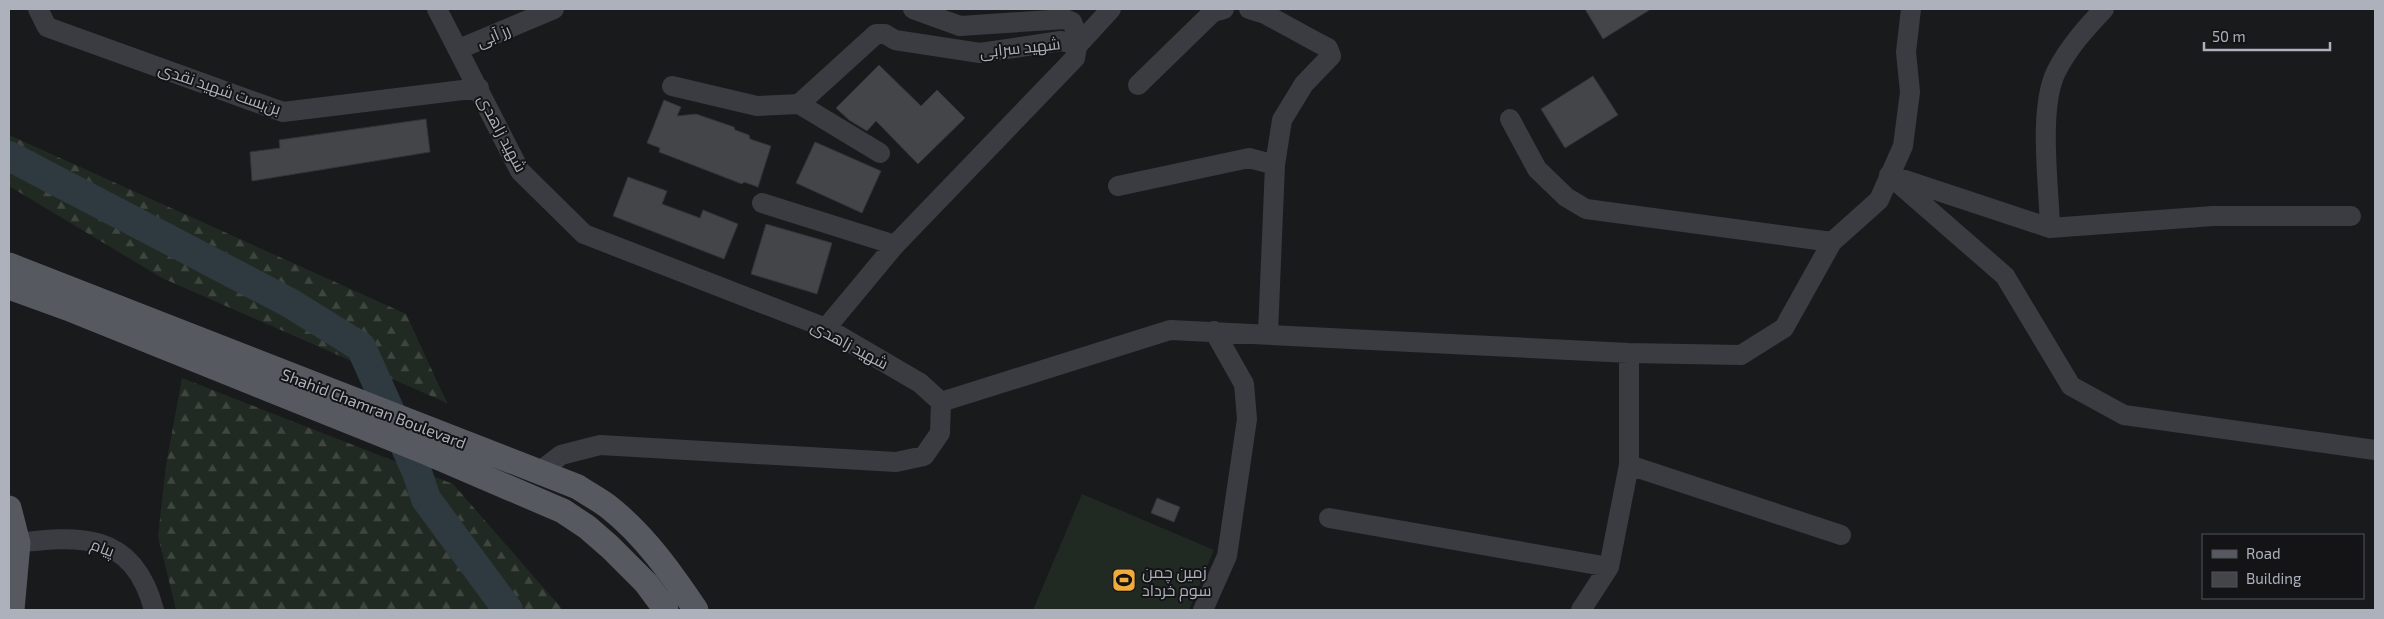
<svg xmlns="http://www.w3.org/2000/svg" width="2384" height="619" font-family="'Exo 2',Cairo,sans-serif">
<defs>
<pattern id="forest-firs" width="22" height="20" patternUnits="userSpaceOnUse" patternTransform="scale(1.25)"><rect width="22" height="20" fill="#212a22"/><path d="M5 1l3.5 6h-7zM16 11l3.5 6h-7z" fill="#3f4640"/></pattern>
</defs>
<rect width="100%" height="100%" fill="#191a1c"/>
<path fill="url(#forest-firs)" d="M9 135 406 314 447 403 162 278 9 186Z
M182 378 453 484 563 610H176L158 536 166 465Z"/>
<path fill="#212a22" d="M1082 494 1214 550 1189 610H1033Z"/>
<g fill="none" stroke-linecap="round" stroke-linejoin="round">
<path stroke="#2f3940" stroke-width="30" d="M9 156 290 303 361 347 417 472 426 499 508 610"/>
</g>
<path fill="#434549" stroke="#333438" d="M1585 9H1651L1603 39Z
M879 65 921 106 937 90 965 118 918 164 876 121 867 131 849 120 836 108Z
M1593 76 1618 115 1565 148 1541 109Z
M664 100 681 107 677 116 696 114 734 127 735 130 749 135 750 139 771 146 758 187 744 182 742 184 659 152 660 148 647 143Z
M426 119 430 152 252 181 250 152 280 148 279 140Z
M815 142 881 171 862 213 796 183Z
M628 177 667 191 662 204 700 218 703 210 738 224 724 259 613 216Z
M766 224 832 243 817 294 751 274Z
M1157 498 1180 507 1174 522 1151 513Z"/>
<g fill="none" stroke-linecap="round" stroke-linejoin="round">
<path stroke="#3a3c41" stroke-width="20" d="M38 9 47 27 283 112 479 88
M437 9 520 171 584 234 826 328 920 383 941 402 940 433 924 456 896 462 600 445 561 455 539 472
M1249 9 1265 14 1320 44 1328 48 1331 56 1304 84 1282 120 1275 165 1268 333
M1078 45 1111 9
M459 49 554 9
M1138 85 1213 12 1224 9
M672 86 757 106 799 104 876 34H885L895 40 980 53 1061 41 1078 45
M799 104 880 153
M1510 119 1537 169 1566 197 1586 209 1832 242
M1889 175 2005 276 2071 386 2124 415 2375 450
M1899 178 2050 228 2213 216H2351
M1118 186 1249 158 1275 165
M762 203 895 245
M2050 228C2049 186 2038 109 2056 72 2068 48 2086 28 2104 9
M826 328 895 245 1075 58C1078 46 1078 35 1072 22L1065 19 960 26 913 9
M941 402 1170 330 1629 353 1741 355 1784 328 1832 242 1879 200 1903 146 1910 92 1906 52 1911 9
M1629 465 1841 535
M1329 518 1609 567
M9 544C78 535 133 530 154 610
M1203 610 1227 556 1247 419 1244 384 1214 331
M1581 610 1609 567 1629 465V353"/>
<path stroke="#565960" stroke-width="25" d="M9 265 578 487C588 494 600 500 610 508 645 536 671 573 696 610
M9 287 67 308 430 454 563 511 587 527 610 547 646 583 666 610
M9 508 18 543 12 610"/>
</g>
<defs>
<g id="stadium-square" transform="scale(1.25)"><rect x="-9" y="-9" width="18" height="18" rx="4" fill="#f0aa3d" stroke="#141417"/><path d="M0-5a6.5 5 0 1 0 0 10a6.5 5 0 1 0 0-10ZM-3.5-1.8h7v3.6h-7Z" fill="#111"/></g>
</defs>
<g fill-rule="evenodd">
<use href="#stadium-square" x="1124" y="580"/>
</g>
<g text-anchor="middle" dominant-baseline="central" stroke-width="4" stroke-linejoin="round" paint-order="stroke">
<g font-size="16" fill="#acb1bb" stroke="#141417">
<text transform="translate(493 35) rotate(-23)">رز آبی</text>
<text transform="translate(1020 47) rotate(-6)">شهید سرابی</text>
<text transform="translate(220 88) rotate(19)">بن‌بست شهید نقدی</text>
<text transform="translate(503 133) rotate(62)">شهید زاهدی</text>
<text transform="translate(850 344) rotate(28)">شهید زاهدی</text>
<text transform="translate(374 408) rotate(21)">Shahid Chamran Boulevard</text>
<text transform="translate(103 547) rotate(21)">پیام</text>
</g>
<g font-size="16" fill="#acb1bb" stroke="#141417" text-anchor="start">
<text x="1142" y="571">زمین چمن<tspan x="1142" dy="18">سوم خرداد</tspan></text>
</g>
</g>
<rect width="2384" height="619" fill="none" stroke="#acb1bb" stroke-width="20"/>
<rect x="2202" y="534" width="162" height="65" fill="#141417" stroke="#515359"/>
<rect x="2212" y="550" width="25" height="8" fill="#565960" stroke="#515359"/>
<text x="2246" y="559" font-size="15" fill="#acb1bb">Road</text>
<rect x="2212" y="572" width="25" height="15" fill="#434549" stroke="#515359"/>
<text x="2246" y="584" font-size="15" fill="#acb1bb">Building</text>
<path d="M2204 42v8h126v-8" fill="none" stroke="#acb1bb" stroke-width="2.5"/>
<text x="2212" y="42" font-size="15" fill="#acb1bb" stroke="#141417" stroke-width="4" paint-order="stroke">50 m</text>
</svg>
